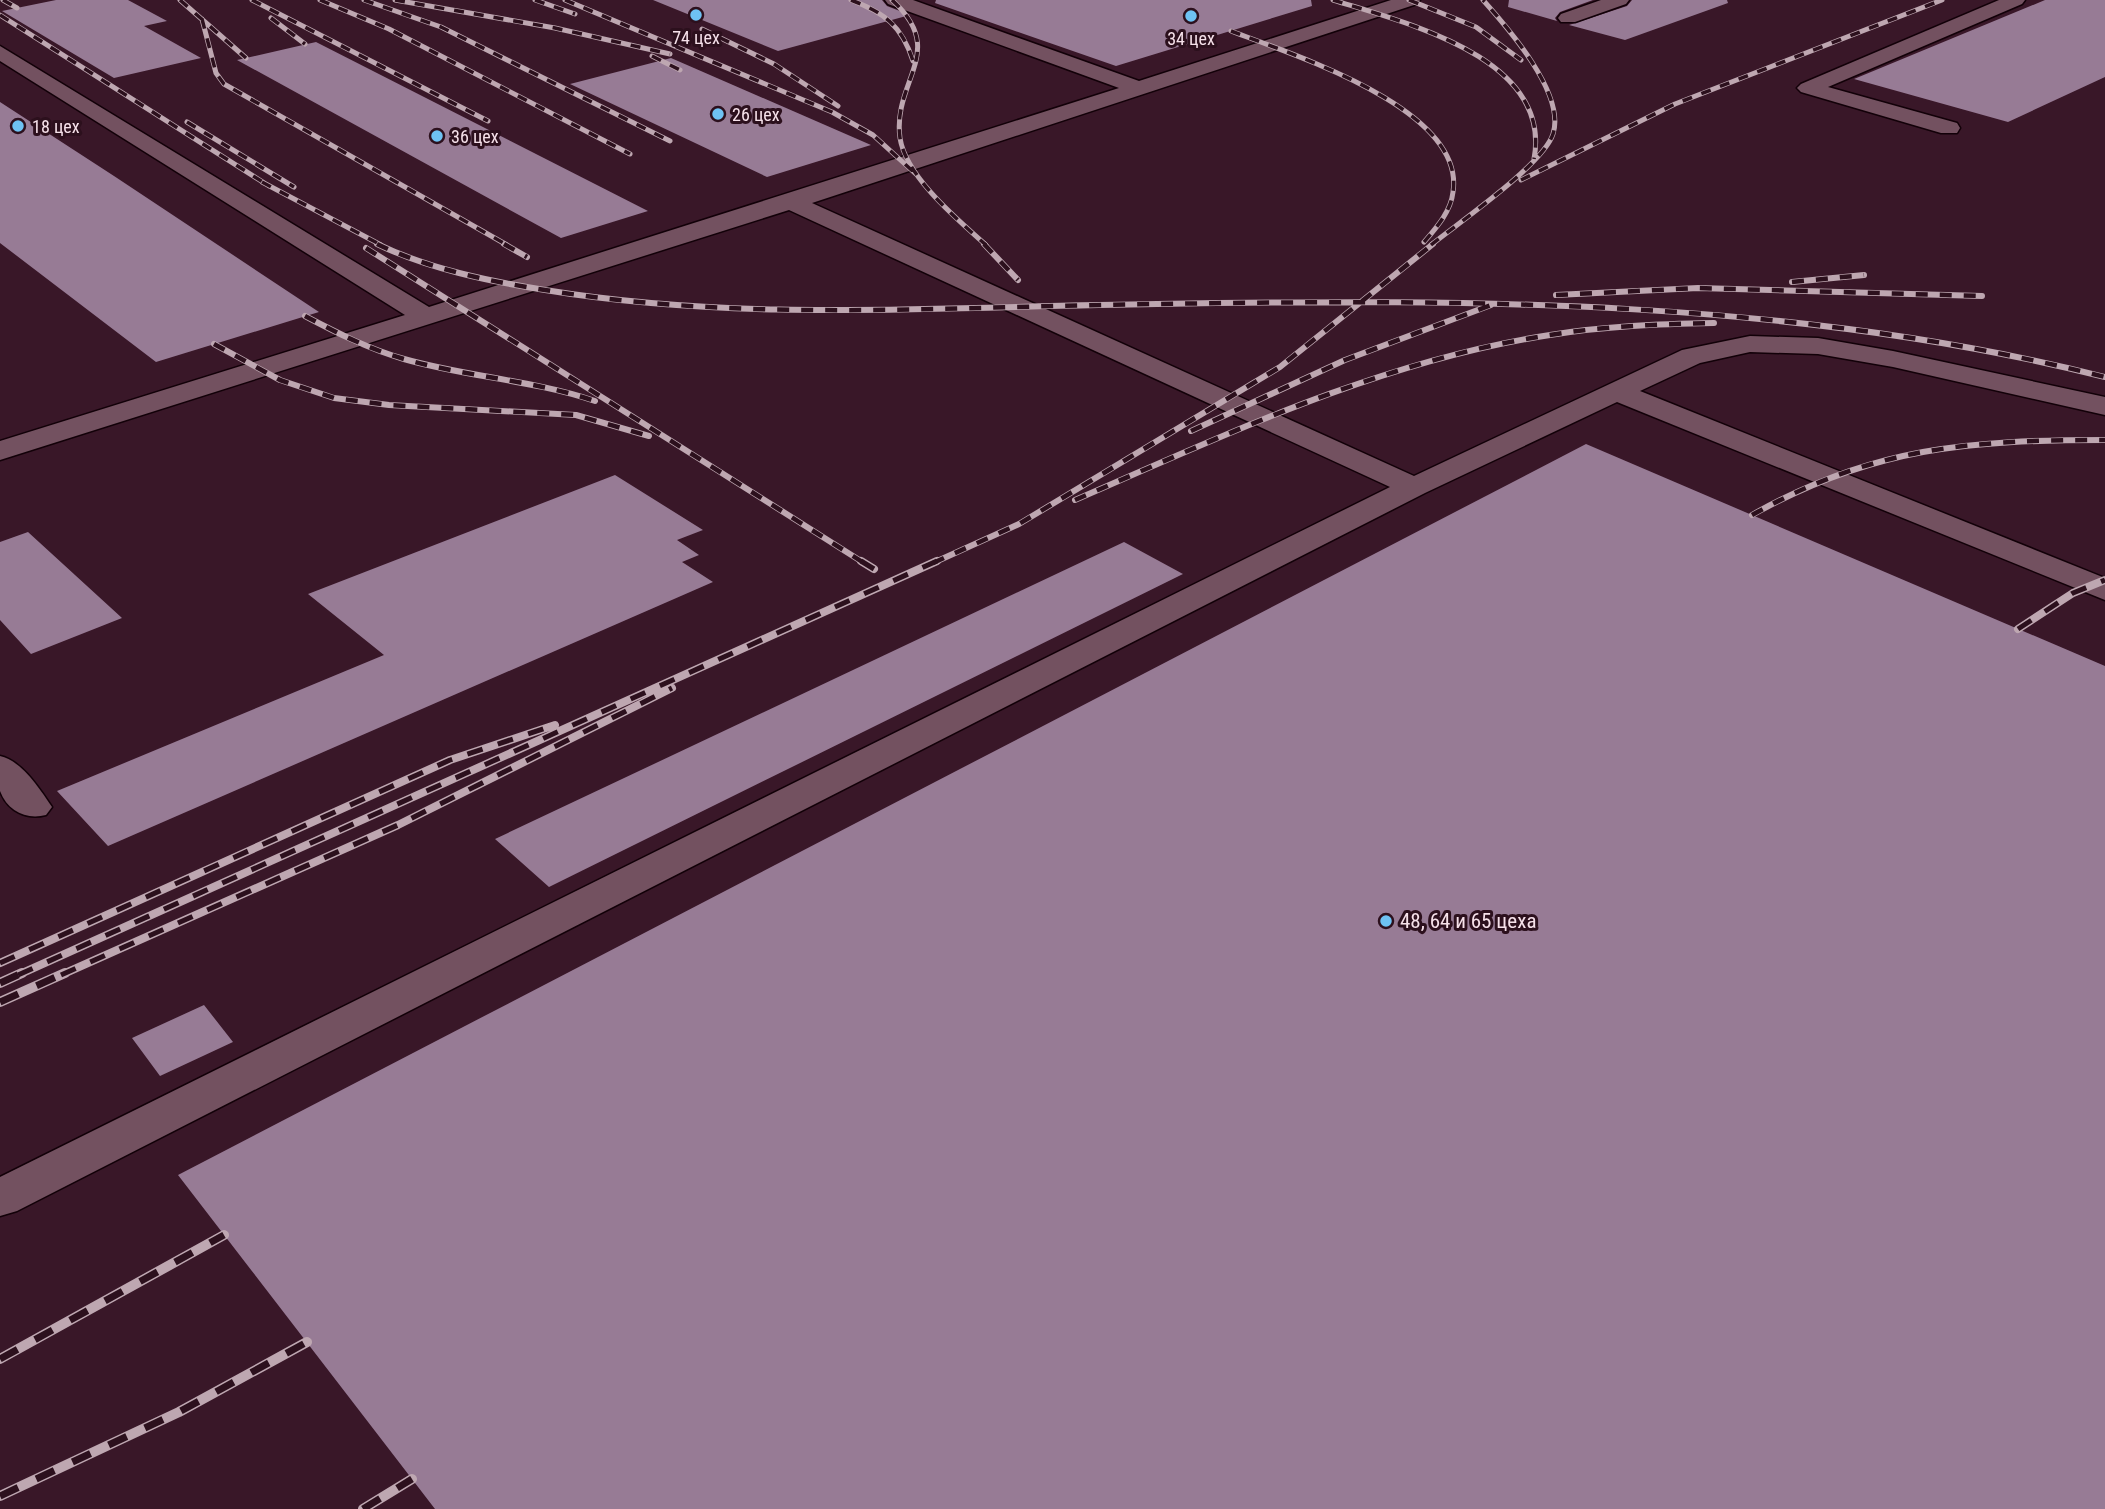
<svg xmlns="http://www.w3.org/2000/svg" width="2105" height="1509" font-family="'Roboto Condensed',sans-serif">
<rect width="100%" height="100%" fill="#2c101d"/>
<path fill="#391728" d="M0 0H2105V1509H0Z"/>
<path fill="#977b95" d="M56 0H128L167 21 144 26 201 58 114 78 2 11Z
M653 0H882L887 6 910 15 778 51Z
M936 0H1311L1312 6 1116 66 935 3Z
M1509 0H1593L1560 12 1555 18 1557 21 1508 7Z
M1632 0H1727L1728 3 1625 40 1569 25 1627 6Z
M2045 0H2105V77L2008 122 1854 79Z
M316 42 648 211 561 238 237 60Z
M671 58 871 145 767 177 570 84Z
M0 102 114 176 319 312 156 362 0 243Z
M1586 444 2105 666V1509H435L178 1175Z
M615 475 703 530 677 540 699 555 682 562 713 582 108 846 57 791 384 655 308 594Z
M28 532 122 618 31 654 0 620V542Z
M1124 542 1183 574 549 887 495 839Z
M204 1005 233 1042 160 1076 132 1038Z"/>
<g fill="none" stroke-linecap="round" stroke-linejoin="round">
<g stroke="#120008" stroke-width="3">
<path id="minor" d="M885 0H913L1139 81 1391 0H1420L1417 4 812 203 1414 476 1682 350 1750 336 1818 338 1893 351 2105 397V415L1893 367 1818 354 1750 352 1700 363 1640 391 2105 578V600L1617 402 1425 493 17 1211 0 1216V1177L1390 487 789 210 0 460V441L405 315 0 61V46L429 307 1119 88 888 4Z
M1601 0H1629L1626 4 1575 22H1561L1558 18 1561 14Z
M1999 0H2025L2022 4 1828 87 1957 123 1960 128 1957 133H1941L1801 92 1797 88 1801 84Z
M0 756C22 761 39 788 52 807L46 815C27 820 8 812 0 791 0 782 0 766 0 756Z"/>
</g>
<use href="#minor" fill="#735160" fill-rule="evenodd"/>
<g stroke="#bea7b1" stroke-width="5">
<path id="rail-far3" d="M3 0 17 8
M180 0 246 58
M252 0 488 121
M320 0 389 29 630 154
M364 0 441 27 670 141
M395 0 555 28 670 54
M535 0 575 14
M565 0 832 112 873 135 917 175
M851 0C885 13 902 26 913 61
M892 0C949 52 892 80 900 138 906 177 958 220 986 245
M1333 0C1406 23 1553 58 1534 159
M1409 0 1476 27 1521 60
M0 15 269 186
M271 18 305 44
M202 19 216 73 224 84 507 245
M702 29 774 64 838 106
M1231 31C1290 54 1466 108 1453 192 1451 211 1437 227 1424 242
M652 56 680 70
M187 122 294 187
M1521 180 1675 104 1942 0
M262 182 381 245
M1431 245C1458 223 1543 165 1553 134 1566 94 1508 28 1483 0"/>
</g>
<g stroke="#bea7b1" stroke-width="6">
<path id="rail-far2" d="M377 244C429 269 488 281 545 290 747 323 954 306 1157 304 1474 299 1796 299 2105 377
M504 244 527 257
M984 244 1018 280
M366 248 864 563
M1792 282 1864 275
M1556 295 1698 288 1982 296
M305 316C337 333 369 349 404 359 467 377 533 380 595 401
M214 344 280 380 334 398 389 405 576 415 649 436
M1191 431 1345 360 1491 305
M1075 500C1227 434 1384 360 1550 335 1605 326 1659 324 1714 323
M1752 515C1873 447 1969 440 2105 440
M933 563 1019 524 1280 367 1433 244"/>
</g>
<g stroke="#bea7b1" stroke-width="8">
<path id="rail-far1" d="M861 561 874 569
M2018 629 2073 593 2105 580
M0 963 450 760 555 725
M18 975 937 561
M61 975 398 825 672 688"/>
</g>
<g stroke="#bea7b1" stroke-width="10">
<path id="rail" d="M0 983 22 973
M0 1002 65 973
M0 1359 224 1235
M0 1496 179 1412 307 1342
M363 1509 412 1479"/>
</g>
<use href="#rail-far3" stroke="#2c101d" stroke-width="3.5" stroke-dasharray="10" stroke-linecap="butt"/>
<use href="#rail-far2" stroke="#2c101d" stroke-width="4.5" stroke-dasharray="12" stroke-linecap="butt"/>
<use href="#rail-far1" stroke="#2c101d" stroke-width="5" stroke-dasharray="16" stroke-linecap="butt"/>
<use href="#rail" stroke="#2c101d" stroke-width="7" stroke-dasharray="20" stroke-linecap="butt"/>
</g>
<g fill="#6ec2f3" stroke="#2c101d" stroke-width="2.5">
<circle cx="696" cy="15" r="7"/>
<circle cx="1191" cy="16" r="7"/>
<circle cx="718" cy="114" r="7"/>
<circle cx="18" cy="126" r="7"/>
<circle cx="437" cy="136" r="7"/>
<circle cx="1386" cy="921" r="7"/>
</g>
<g text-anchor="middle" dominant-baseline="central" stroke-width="6" stroke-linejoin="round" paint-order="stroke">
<g font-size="18" fill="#f6e1ea" stroke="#2c101d" text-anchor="start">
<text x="696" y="37" text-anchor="middle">74 цех</text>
<text x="1191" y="38" text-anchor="middle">34 цех</text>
<text x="732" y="114">26 цех</text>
<text x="32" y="126">18 цех</text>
<text x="451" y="136">36 цех</text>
</g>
<g font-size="21" fill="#f6e1ea" stroke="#2c101d" text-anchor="start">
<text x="1400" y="921">48, 64 и 65 цеха</text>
</g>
</g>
</svg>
